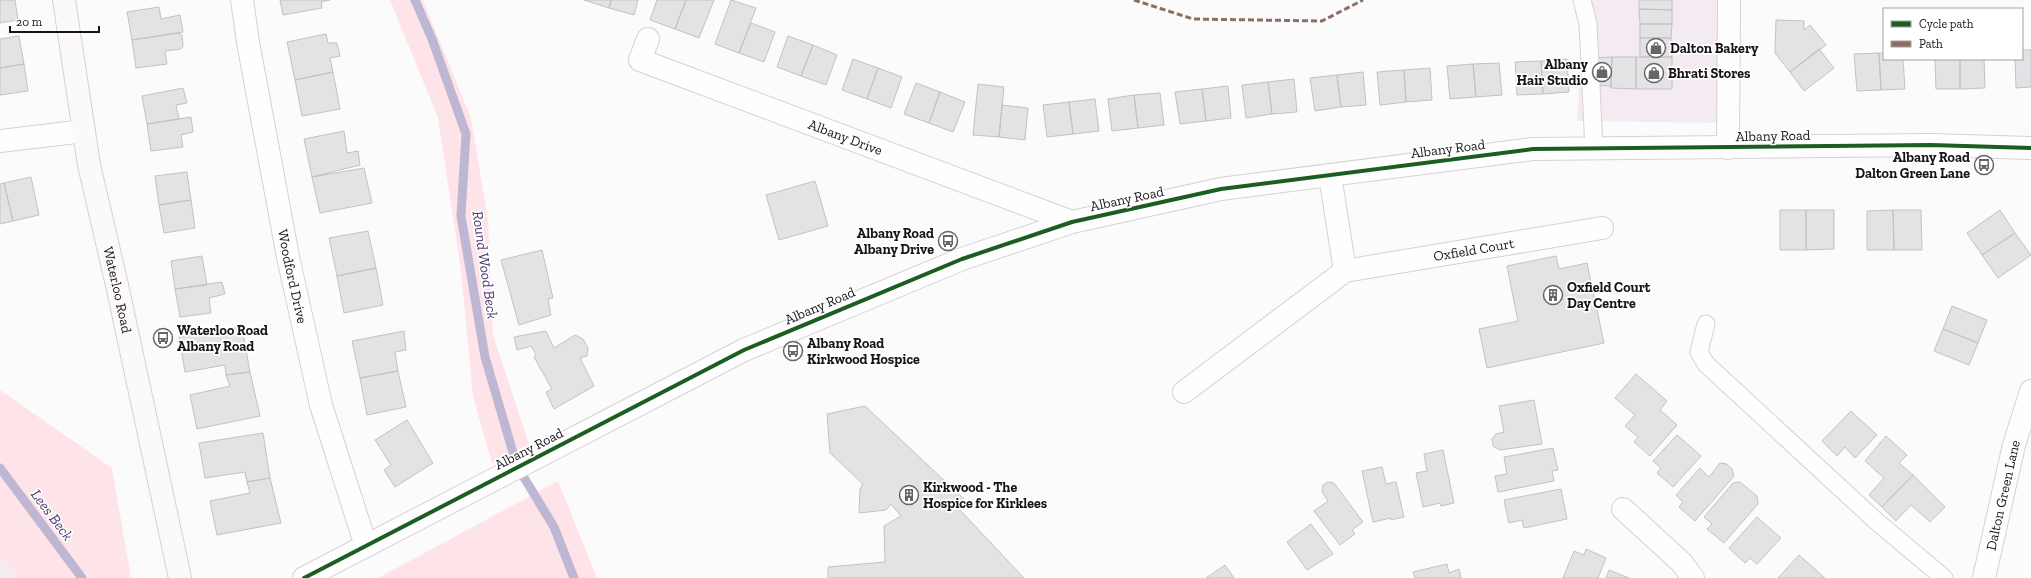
<svg xmlns="http://www.w3.org/2000/svg" width="2031" height="578" font-family="'Zilla Slab',serif">
<rect width="100%" height="100%" fill="#fcfbfc"/>
<path fill="#f4ebf2" d="M1583 0H1722L1719 123 1577 121Z
M0 558 14 569 15 578H0Z"/>
<path fill="#fee4e9" d="M390 0H423L471 118 488 220 493 335 529 444 492 463 473 397 461 270 438 118Z
M0 390 112 468 131 578H15L14 569 0 558Z
M558 481 597 578H378Z"/>
<g fill="none" stroke-linecap="round" stroke-linejoin="round">
<path stroke="#bdb7d3" stroke-width="9" d="M415 0 432 39 466 134 461 216 485 357 517 466 554 527 574 578
M0 468 82 578"/>
</g>
<path fill="#e4e2e5" stroke="#c3c1c4" d="M0 0H15L18 20 0 23Z
M280 0H330L321 2 322 8 283 15Z
M584 0H611L609 8Z
M611 0H638L634 15 609 8Z
M657 0H686L675 29 650 20Z
M686 0H714L699 38 675 29Z
M731 0 756 8 739 53 715 44Z
M1639 0H1672V10L1639 9Z
M159 7 161 19 180 15 183 32 132 40 127 12Z
M1639 9 1672 10V24H1640Z
M1776 20 1804 21V30L1810 25 1826 45 1790 72 1775 53Z
M751 23 775 32 764 62 739 53Z
M1640 24H1672L1671 38H1640Z
M178 33 182 35 183 46 181 49 165 51 167 64 136 68 132 40Z
M326 34 328 43H337L340 56 330 58 333 72 295 80 287 42Z
M19 36 24 64 0 68V39Z
M788 36 813 45 801 76 777 67Z
M1640 38H1671L1672 57H1640Z
M813 45 837 55 826 85 801 76Z
M1819 49 1834 68 1804 91 1790 72Z
M2022 50H2031V87L2016 88 2015 59H2022Z
M1879 53 1881 90 1857 91 1854 54Z
M1879 53H1884V59H1903L1905 89 1881 90Z
M1612 57H1636V89L1611 88Z
M1612 57 1611 86 1593 85 1592 58Z
M1636 57H1672V89H1636Z
M853 59 878 68 867 99 842 90Z
M1567 59 1569 92 1543 94 1541 61Z
M1935 59H1960V89H1936Z
M1960 59H1984L1985 88 1960 89Z
M1541 61 1543 94 1517 95 1515 62Z
M1499 63 1502 95 1476 97 1473 64Z
M24 64 28 91 0 95V68Z
M1473 64 1476 97 1450 99 1447 66Z
M878 68 902 77 891 108 867 99Z
M1430 68 1432 100 1406 102 1404 70Z
M1404 70 1406 102 1380 105 1377 72Z
M333 72 340 109 302 116 295 80Z
M1363 72 1366 105 1341 107 1337 75Z
M1337 75 1341 107 1315 111 1310 78Z
M1294 79 1297 112 1272 114 1268 82Z
M1268 82 1272 114 1246 118 1242 85Z
M916 83 940 92 929 123 904 114Z
M978 84 1004 87 999 137 973 135Z
M1228 86 1231 118 1206 121 1202 89Z
M183 88 187 103 176 105 179 119 147 124 142 96Z
M1202 89 1206 121 1180 124 1175 92Z
M940 92 965 102 953 132 929 123Z
M1160 93 1164 125 1138 128 1134 95Z
M1134 95 1138 128 1112 131 1108 99Z
M1095 99 1099 131 1073 134 1069 102Z
M1069 102 1073 134 1047 137 1043 105Z
M1002 105 1028 108 1025 140 999 137Z
M191 117 193 132 181 135 183 147 151 151 147 124Z
M344 131 347 153 358 151 360 165 312 177 304 139Z
M364 168 372 203 320 213 312 177Z
M187 172 191 200 159 205 155 176Z
M31 177 39 215 13 221 4 183Z
M815 181 828 226 779 240 766 195Z
M4 183 13 221 0 224V184Z
M191 200 195 228 164 233 159 205Z
M1780 210H1806V250H1780Z
M1806 210H1834V249L1806 250Z
M1893 210 1894 250H1867V211Z
M1893 210H1921L1922 250H1894Z
M2000 210 2015 233 1982 255 1967 233Z
M368 231 376 268 337 276 329 238Z
M2015 233 2031 255 1998 278 1982 255Z
M542 250 553 298 548 299 551 315 519 325 501 260Z
M202 256 207 285 175 289 171 261Z
M1556 256 1559 269 1587 263 1604 343 1487 368 1479 329 1518 321 1507 266Z
M376 268 383 305 344 313 337 276Z
M222 282 225 294 209 298 211 313 180 317 175 289Z
M1952 306 1987 320 1978 343 1943 329Z
M242 327 250 372 226 375 225 365 185 372 179 337Z
M1943 329 1978 343 1969 365 1934 351Z
M404 331 406 350 395 352 398 371 360 378 352 341Z
M546 331 554 348 575 335 583 339 588 348 587 356 580 358 594 386 554 409 546 392 552 389 534 357 536 354 531 346 517 350 514 337Z
M398 371 406 407 367 415 360 378Z
M250 372 260 416 197 429 190 395 230 386 226 375Z
M1636 374 1667 401 1660 410 1677 425 1650 456 1634 442 1638 437 1625 426 1635 415 1615 398Z
M1534 400 1542 444 1500 450 1493 446 1492 439 1496 434 1504 432 1499 406Z
M865 406 966 501 959 509 1024 578H828V567L885 562 884 526 901 516 891 504 886 510 859 513 860 489 863 484 830 453 827 414Z
M1851 411 1877 435 1855 458 1845 447 1837 456 1822 441Z
M407 420 433 463 395 487 384 470 391 465 375 440Z
M263 433 270 478 247 482 245 472 205 478 199 443Z
M1677 435 1701 456 1673 487 1657 473 1661 468 1653 461Z
M1886 436 1907 455 1899 463 1913 475 1882 507 1869 495 1884 478 1865 461Z
M1553 448 1558 470 1552 471 1554 481 1498 492 1495 476 1507 474 1504 457Z
M1443 450 1454 503 1441 506 1440 503 1423 507 1416 473 1427 471 1424 454Z
M1720 463 1727 464 1732 469 1734 476 1695 521 1679 507 1683 502 1676 495 1700 468 1709 477Z
M1382 467 1386 484 1396 482 1404 517 1391 520V518L1373 522 1362 471Z
M1913 475 1945 507 1930 522 1911 505 1896 521 1882 507Z
M270 478 281 523 217 535 210 501 250 493 247 482Z
M1328 482 1334 483 1363 522 1352 530 1355 534 1340 545 1314 511 1328 501 1322 492 1323 485Z
M1740 482 1757 496 1758 504 1724 543 1707 529 1712 524 1704 517 1733 483Z
M1561 489 1567 519 1524 528 1522 520 1509 523 1504 500Z
M1757 517 1781 538 1757 564 1750 558 1745 563 1729 548Z
M1311 524 1333 554 1307 570 1287 542Z
M1586 549 1606 558 1598 578H1563L1574 551 1584 555Z
M1799 555 1825 578H1778Z
M1447 564 1449 573 1459 569 1461 578H1415L1413 572Z
M1225 565 1234 578H1206Z
M1609 570 1629 578H1606Z"/>
<g fill="none" stroke-linecap="round" stroke-linejoin="round">
<g stroke="#d4d1d3" stroke-width="19">
<path id="lane" d="M1582 0 1588 24 1594 149
M1706 324 1699 352 1706 364 1876 521 1944 578"/>
</g>
<g stroke="#d4d1d3" stroke-width="24">
<g id="street">
<path id="s1" d="M242 0 248 42 288 257 321 405 366 546"/>
<path id="s2" d="M648 39 640 60 1072 222"/>
<path d="M0 141 84 131"/>
<path d="M1728 148 1729 0"/>
<path d="M1330 175 1345 271"/>
<path id="s3" d="M1184 392 1345 271 1602 228"/>
<path d="M1623 509 1682 563 1693 578"/>
<path d="M304 578 744 350 962 259 1072 222 1221 189 1533 149 1931 145 2031 148"/>
<path id="s4" d="M1984 578 2014 445 2031 391"/>
</g>
</g>
<g stroke="#d4d1d3" stroke-width="24">
<g id="secondary">
<path id="s5" d="M64 0 89 165 117 285 180 578"/>
</g>
</g>
<use href="#lane" stroke="#fffeff" stroke-width="17"/>
<use href="#street" stroke="#fffeff" stroke-width="22"/>
<use href="#secondary" stroke="#fcf9fa" stroke-width="22"/>
<path stroke="#8d6e63" stroke-width="3" stroke-dasharray="6 3" stroke-linecap="butt" d="M1134 0 1193 19 1322 21 1363 0"/>
<g stroke="#fff" stroke-width="6">
<path id="cycleway" d="M304 578 744 350 962 259 1072 222 1221 189 1533 149 1931 145 2031 148"/>
</g>
<use href="#cycleway" stroke="#1b5e20" stroke-width="4"/>
</g>
<defs>
<g id="shop-ring" transform="scale(1)"><circle r="9.5" fill="#fff" stroke="#686467" stroke-width="1.5"/><path d="M-5-2.5h2.3a2.7 3.5 0 0 1 5.4 0H5L5.5 6h-11ZM-1.5-2.5h3a1.5 2.3 0 0 0-3 0Z" fill="#686467"/></g>
<g id="bus-ring" transform="scale(1)"><circle r="9.5" fill="#fff" stroke="#686467" stroke-width="1.5"/><path d="M-5-6H5V4H4V6H2V4H-2V6H-4V4H-5ZM-3.5-4V0h7V-4ZM-3.5 1.2v1.5H-2V1.2ZM2 1.2v1.5H3.5V1.2Z" fill="#686467"/></g>
<g id="building-ring" transform="scale(1)"><circle r="9.5" fill="#fff" stroke="#686467" stroke-width="1.5"/><path d="M-4-6H4V6H1V3H-1V6H-4ZM-2.5-4.3h1.7v1.8h-1.7ZM.8-4.3h1.7v1.8H.8ZM-2.5-1h1.7V.8h-1.7ZM.8-1h1.7V.8H.8Z" fill="#686467"/></g>
</defs>
<g fill-rule="evenodd">
<use href="#shop-ring" x="1656" y="48"/>
<use href="#shop-ring" x="1602" y="72"/>
<use href="#shop-ring" x="1654" y="73"/>
<use href="#bus-ring" x="1984" y="165"/>
<use href="#bus-ring" x="948" y="241"/>
<use href="#building-ring" x="1553" y="295"/>
<use href="#bus-ring" x="163" y="338"/>
<use href="#bus-ring" x="793" y="351"/>
<use href="#building-ring" x="909" y="495"/>
</g>
<g text-anchor="middle" dominant-baseline="central" stroke-width="3.5" stroke-linejoin="round" paint-order="stroke">
<g font-size="14" font-weight="bold" fill="#181317" stroke="#fff" text-anchor="start">
<text x="1670" y="48">Dalton Bakery</text>
<text x="1588" y="64" text-anchor="end">Albany<tspan x="1588" dy="16">Hair Studio</tspan></text>
<text x="1668" y="73">Bhrati Stores</text>
<text x="1970" y="157" text-anchor="end">Albany Road<tspan x="1970" dy="16">Dalton Green Lane</tspan></text>
<text x="934" y="233" text-anchor="end">Albany Road<tspan x="934" dy="16">Albany Drive</tspan></text>
<text x="1567" y="287">Oxfield Court<tspan x="1567" dy="16">Day Centre</tspan></text>
<text x="177" y="330">Waterloo Road<tspan x="177" dy="16">Albany Road</tspan></text>
<text x="807" y="343">Albany Road<tspan x="807" dy="16">Kirkwood Hospice</tspan></text>
<text x="923" y="487">Kirkwood - The<tspan x="923" dy="16">Hospice for Kirklees</tspan></text>
</g>
<g font-size="14" fill="#181317" stroke="#fff">
<text transform="translate(1773 136) rotate(-1)">Albany Road</text>
<text stroke="none"><textPath href="#s2" startOffset="242">Albany Drive</textPath></text>
<text transform="translate(1448 149) rotate(-7)">Albany Road</text>
<text transform="translate(1127 199) rotate(-12)">Albany Road</text>
<text stroke="none"><textPath href="#s3" startOffset="332">Oxfield Court</textPath></text>
<text stroke="none"><textPath href="#s1" startOffset="281">Woodford Drive</textPath></text>
<text stroke="none"><textPath href="#s5" startOffset="295">Waterloo Road</textPath></text>
<text transform="translate(820 306) rotate(-23)">Albany Road</text>
<text transform="translate(529 449) rotate(-27)">Albany Road</text>
<text stroke="none"><textPath href="#s4" startOffset="85">Dalton Green Lane</textPath></text>
</g>
<g font-size="15" font-style="italic" fill="#493c71" stroke="#fff">
<text transform="translate(485 265) rotate(82)">Round Wood Beck</text>
<text transform="translate(52 515) rotate(53)">Lees Beck</text>
</g>
</g>
<rect x="1883" y="8" width="140" height="52" fill="#ffffff" stroke="#a3a1a2"/>
<rect x="1891" y="21" width="20" height="6" fill="#1b5e20" stroke="#a3a1a2"/>
<text x="1919" y="28" font-size="12" fill="#181317">Cycle path</text>
<rect x="1891" y="41" width="20" height="6" fill="#8d6e63" stroke="#a3a1a2"/>
<text x="1919" y="48" font-size="12" fill="#181317">Path</text>
<path d="M10 26v6h89v-6" fill="none" stroke="#181317" stroke-width="2"/>
<text x="16" y="26" font-size="12" fill="#181317" stroke="#ffffff" stroke-width="3" paint-order="stroke">20 m</text>
</svg>
